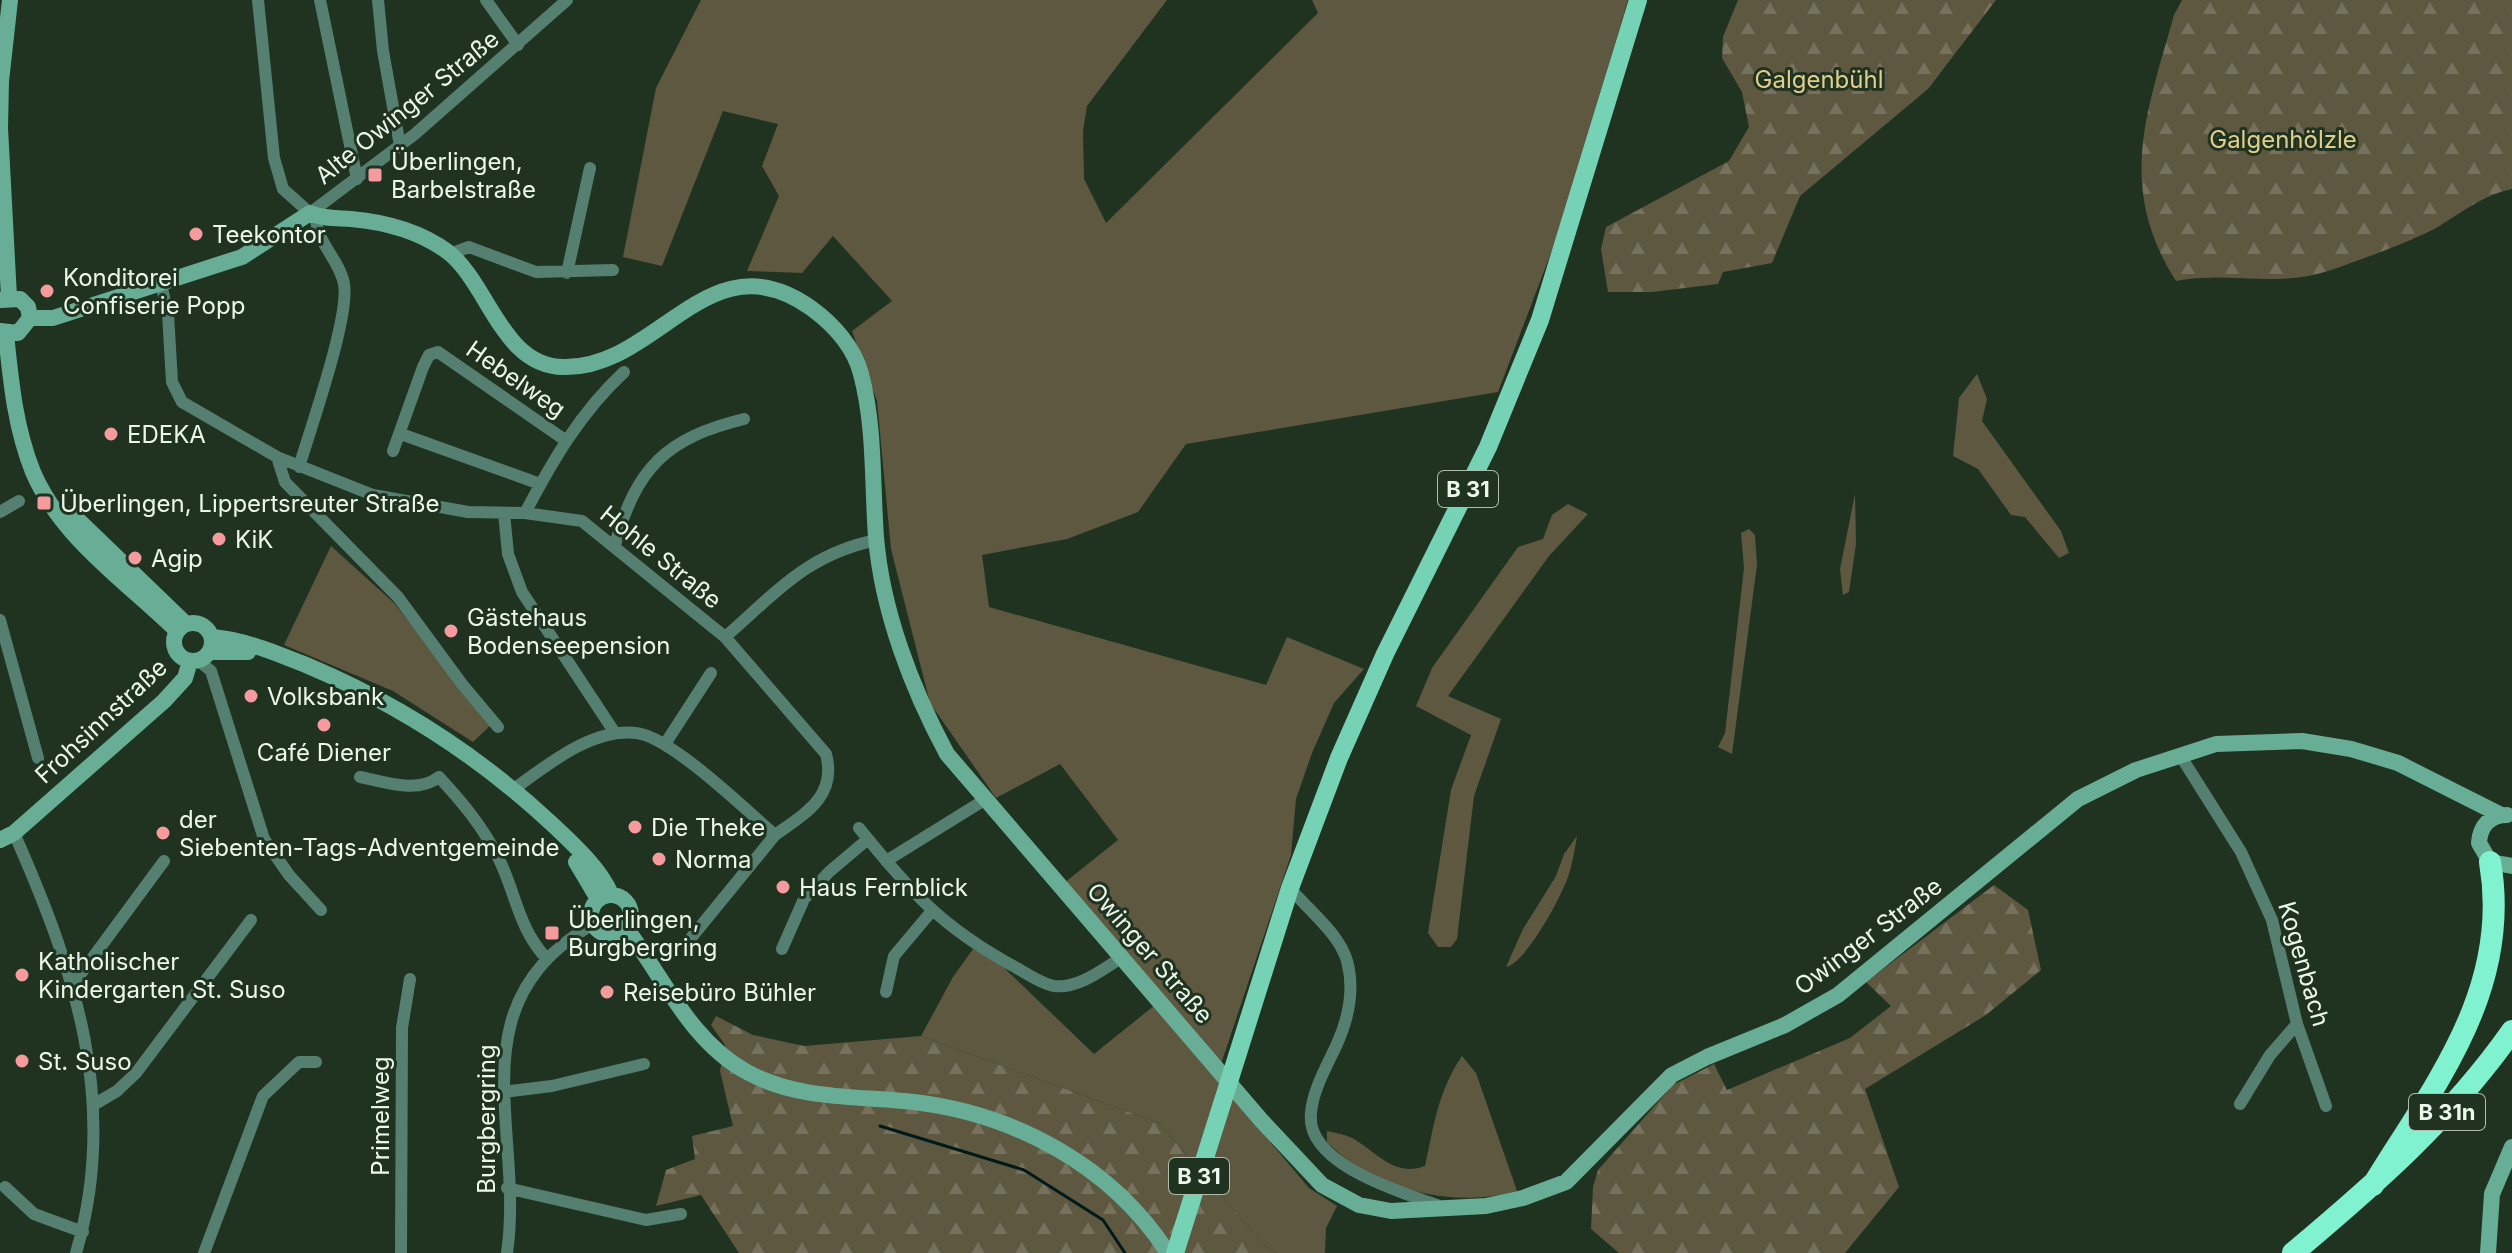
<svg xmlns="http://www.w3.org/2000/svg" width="2512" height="1253" font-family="Inter,sans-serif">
<defs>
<pattern id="forest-firs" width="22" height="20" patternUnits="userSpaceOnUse" patternTransform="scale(2)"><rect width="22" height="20" fill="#5e5840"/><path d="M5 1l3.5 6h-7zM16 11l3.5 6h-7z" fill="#75715c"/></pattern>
</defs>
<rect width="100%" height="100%" fill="#1f3320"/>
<path fill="#5e5840" d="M701 0H1167L1087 106 1083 131 1084 179 1106 223 1318 13 1312 0H1628L1559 232 1498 392 1186 444 1138 512 1067 539 982 555 989 607 1266 685 1287 637 1364 669 1334 703 1312 753 1296 799 1291 855 1220 1067 1064 883 1118 840 1060 764 996 798 930 703 891 549 877 401 852 331 892 301 833 236 802 273 747 271 779 196 762 166 778 124 723 111 662 266 623 257 656 88Z
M1977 374 1987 399 1982 421 2061 531 2069 553 2059 558 2025 517 2011 515 1978 469 1953 456 1959 398Z
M1855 494 1856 544 1849 592 1843 595 1840 569Z
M1568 504 1588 514 1549 556 1448 696 1501 719 1474 796 1457 939 1451 947H1438L1428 933 1451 790 1471 735 1416 706 1432 668 1518 547 1543 539 1552 515Z
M1749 529 1755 535 1757 565 1732 754 1718 747 1725 733 1744 568 1741 533Z
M331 546 394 603 491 725 473 742 393 691 284 645Z
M1577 836C1575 848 1573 861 1569 874 1563 894 1527 962 1506 967L1523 929 1556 876 1564 854Z
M973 949 997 961 1094 1054 1155 1005 1309 1188 1337 1206 1326 1228 1325 1253H1276L1265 1246 1159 1123 921 1036 953 977Z
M1462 1056 1476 1073 1517 1191C1454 1209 1373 1190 1327 1142V1131C1335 1133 1344 1134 1352 1138 1376 1151 1394 1178 1425 1166 1434 1125 1438 1091 1462 1056Z"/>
<path fill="url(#forest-firs)" d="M1738 0H1996L1928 89 1800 196 1772 263 1723 272 1718 284 1652 292H1608L1601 249 1606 227 1729 161 1749 127 1742 92 1722 58 1723 37Z
M2182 0H2512V189C2483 195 2461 213 2436 228 2412 241 2355 262 2328 271 2277 288 2227 271 2176 281 2116 187 2147 112 2174 15Z
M1994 885 2028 910 2041 970 1986 1015 1865 1089 1899 1187 1845 1253H1619L1591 1229 1593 1187 1598 1170 1673 1085 1714 1064 1727 1090 1850 1038 1891 1006 1866 982Z
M716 1016 753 1035 804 1046 921 1036 1159 1123 1265 1246 1276 1253H739L701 1195 656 1206 666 1170 695 1159 692 1136 733 1126 720 1071 725 1045 711 1025Z"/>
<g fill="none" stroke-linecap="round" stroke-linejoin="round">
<path stroke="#001a1a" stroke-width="3" d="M880 1126 1024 1170 1103 1220 1125 1253"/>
<path stroke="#558071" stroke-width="12" d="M258 0 274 158 283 189 310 213 415 134 567 0
M320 0 357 179
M378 0 383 51 400 146
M486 0 518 45
M450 254 469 247 536 272 613 270
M567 273 590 168
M161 284 168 314 172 382 182 402 277 457 373 495 468 512 525 513 582 521 725 637 826 754C837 796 806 813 775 835 746 810 670 736 636 733 592 728 547 765 514 789
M401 434 540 484
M393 451 423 367 429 355 438 352 565 440
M277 457 285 482 398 597 462 684 498 727
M299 467C310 430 350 317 344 284 340 260 315 241 316 216
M0 512 19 501
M504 513 508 554 522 592 615 733
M525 513C553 460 580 413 624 372
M615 545C636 468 666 438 744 419
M0 620 38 758
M725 637C777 592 807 554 877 540
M199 661 211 671 264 839 289 875 321 910
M665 744 711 673
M2180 755 2241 852 2272 920 2297 1024 2326 1106
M360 777C386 782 417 794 439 777 463 803 483 827 499 859 516 894 519 930 547 959
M859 828C910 891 941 927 1015 967 1026 973 1041 984 1054 986 1078 989 1102 970 1121 958
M14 833C75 971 120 1103 76 1253
M886 861 986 799
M1290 888C1308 910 1339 933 1347 961 1355 990 1349 1017 1337 1044 1327 1066 1313 1089 1311 1113 1305 1164 1401 1192 1437 1205
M691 938 775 835
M782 949 804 899 829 872 868 839
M71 987 164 861
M886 992 894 956 931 912
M503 1092 552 1086 644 1064
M95 1104 117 1091 136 1073 251 920
M2240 1104 2270 1055 2297 1024
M5 1187 34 1214 83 1232
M507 1188 646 1220 681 1214
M204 1253 263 1096 299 1062H316
M401 1253 402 1028 410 979
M507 1253C525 1129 453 1005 593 924"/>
<path stroke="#68ae97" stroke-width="16" d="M9 297 0 128 1 81 10 0
M30 318H53L242 257 310 213C322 219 338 218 351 219 385 222 421 232 448 252 489 284 502 367 564 367 658 369 709 235 811 308 833 324 854 347 861 374 875 426 872 483 876 537 882 611 912 689 947 754L1261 1120 1322 1185 1359 1205 1391 1211 1486 1206 1523 1198 1566 1182 1672 1075 1707 1057 1785 1025 1838 995 2078 799 2136 770 2216 744 2302 741 2351 749 2398 763 2501 815
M0 331 18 333 30 318 28 307 20 299 1 300
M6 334C11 382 15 427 33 472 61 538 128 583 177 631
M72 514 186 624
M174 642a19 19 0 1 1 38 0a19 19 0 1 1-38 0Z
M212 637C246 640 275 653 306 665 399 704 478 755 552 824 573 844 599 867 611 894
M210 652H248
M2507 815C2490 815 2480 826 2479 843L2490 862 2512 866
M0 840 14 833 164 701 185 678 190 661
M576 862 598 899
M591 915a20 20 0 1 1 40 0a20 20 0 1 1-40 0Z
M626 928C663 977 691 1042 747 1072 798 1100 857 1096 914 1102 1015 1114 1112 1166 1168 1253
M2488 1253 2492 1194 2512 1147"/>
<path stroke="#76d2b5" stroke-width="18" d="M1175 1253 1290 888 1339 758 1385 654 1488 447 1540 320 1638 0"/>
<path stroke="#81f2cf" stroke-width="22" d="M2373 1185C2435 1084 2512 989 2490 862
M2293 1253C2374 1185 2451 1118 2512 1031"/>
</g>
<g fill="#f59b9e" stroke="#1f3320" stroke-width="3">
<rect x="367" y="167" width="16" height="16" rx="4"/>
<circle cx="196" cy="234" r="8"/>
<circle cx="47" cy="291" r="8"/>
<circle cx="111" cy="434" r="8"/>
<rect x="36" y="495" width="16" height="16" rx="4"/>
<circle cx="219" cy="539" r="8"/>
<circle cx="135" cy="558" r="8"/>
<circle cx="451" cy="631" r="8"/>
<circle cx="251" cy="696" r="8"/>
<circle cx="324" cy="725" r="8"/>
<circle cx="635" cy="827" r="8"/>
<circle cx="163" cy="833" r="8"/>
<circle cx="659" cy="859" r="8"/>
<circle cx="783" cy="887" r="8"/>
<rect x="544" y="925" width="16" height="16" rx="4"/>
<circle cx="22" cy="975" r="8"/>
<circle cx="607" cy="992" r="8"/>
<circle cx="22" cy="1061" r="8"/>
</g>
<g text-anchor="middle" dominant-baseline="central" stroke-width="6" stroke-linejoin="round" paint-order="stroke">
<g fill="#1f3320" stroke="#adbcad" stroke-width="2">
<rect x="1438" y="471" width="60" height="36" rx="6"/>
<rect x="2409" y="1094" width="76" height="36" rx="6"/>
<rect x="1169" y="1158" width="60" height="36" rx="6"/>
</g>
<g font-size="22" font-weight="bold" fill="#eaf7ea">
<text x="1468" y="489">B 31</text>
<text x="2447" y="1112">B 31n</text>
<text x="1199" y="1176">B 31</text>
</g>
<g font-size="24" fill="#e1ce8d" stroke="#1f3320">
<text x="1819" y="79">Galgenbühl</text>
<text x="2283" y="139">Galgenhölzle</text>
</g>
<g font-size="24" fill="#eaf7ea" stroke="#1f3320">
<text transform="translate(407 107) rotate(-39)">Alte Owinger Straße</text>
<text transform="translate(516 379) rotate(35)">Hebelweg</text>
<text transform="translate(661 557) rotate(39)">Hohle Straße</text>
<text transform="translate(101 721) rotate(-43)">Frohsinnstraße</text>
<text transform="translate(1868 936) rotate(-37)">Owinger Straße</text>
<text transform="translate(1150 953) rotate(49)">Owinger Straße</text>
<text transform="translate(2304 964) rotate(74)">Kogenbach</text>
<text transform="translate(380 1116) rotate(-90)">Primelweg</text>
<text transform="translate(486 1119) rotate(-90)">Burgbergring</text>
</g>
<g font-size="24" fill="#eaf7ea" stroke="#1f3320" text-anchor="start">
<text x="391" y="161">Überlingen,<tspan x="391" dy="28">Barbelstraße</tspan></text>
<text x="212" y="234">Teekontor</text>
<text x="63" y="277">Konditorei<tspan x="63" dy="28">Confiserie Popp</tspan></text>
<text x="127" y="434">EDEKA</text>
<text x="60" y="503">Überlingen, Lippertsreuter Straße</text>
<text x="235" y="539">KiK</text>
<text x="151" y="558">Agip</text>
<text x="467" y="617">Gästehaus<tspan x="467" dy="28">Bodenseepension</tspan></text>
<text x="267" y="696">Volksbank</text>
<text x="324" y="752" text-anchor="middle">Café Diener</text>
<text x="179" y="819">der<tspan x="179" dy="28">Siebenten-Tags-Adventgemeinde</tspan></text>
<text x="651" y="827">Die Theke</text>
<text x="675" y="859">Norma</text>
<text x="799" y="887">Haus Fernblick</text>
<text x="568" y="919">Überlingen,<tspan x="568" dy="28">Burgbergring</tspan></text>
<text x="38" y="961">Katholischer<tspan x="38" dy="28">Kindergarten St. Suso</tspan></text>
<text x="623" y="992">Reisebüro Bühler</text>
<text x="38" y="1061">St. Suso</text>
</g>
</g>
</svg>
